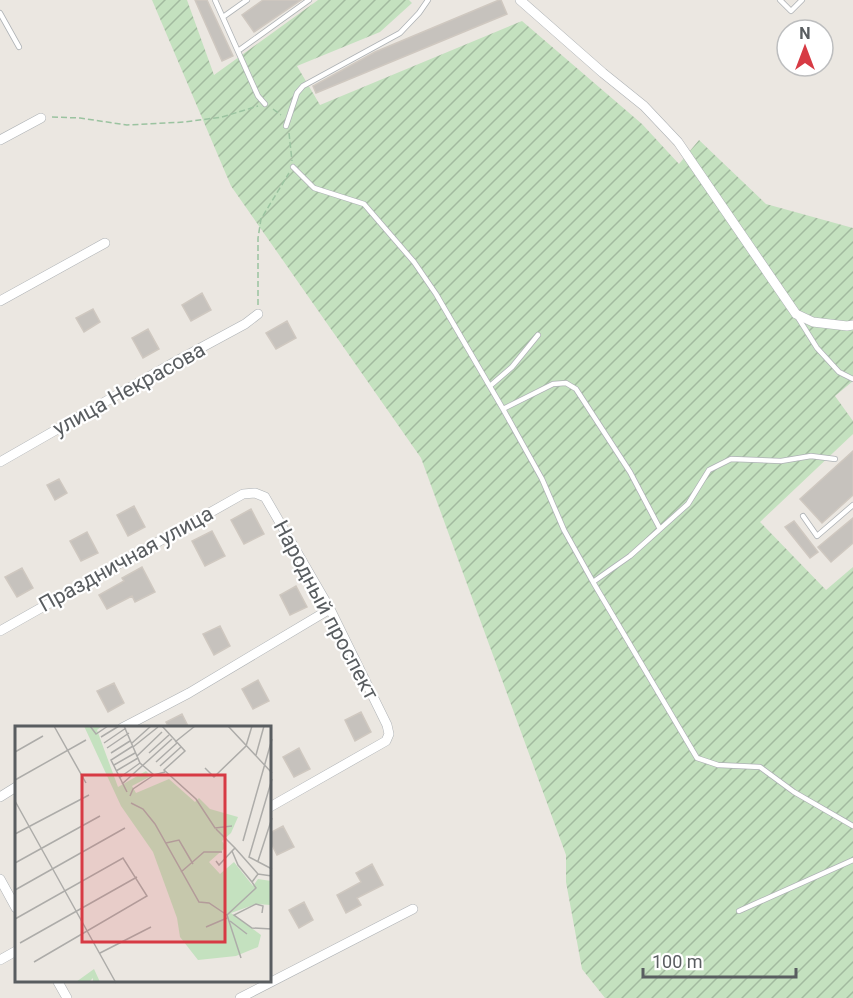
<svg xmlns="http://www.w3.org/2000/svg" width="853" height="998" font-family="Roboto,sans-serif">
<defs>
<pattern id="garden-furrows" width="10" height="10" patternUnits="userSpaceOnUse" patternTransform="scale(1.5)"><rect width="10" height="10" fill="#c4e1bf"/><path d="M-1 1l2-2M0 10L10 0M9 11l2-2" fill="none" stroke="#a2ba9f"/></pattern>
</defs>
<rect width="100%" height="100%" fill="#ebe7e1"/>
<path fill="url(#garden-furrows)" d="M152 0H187L214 75 318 0H409L412 3 380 32 297 66 320 105 522 21 642 124 679 164 699 140 766 204 853 228V381L835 396 853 421V434L760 522 826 590 853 567V998H605L582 969 566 882V855L421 458 231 186Z"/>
<path fill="#c6c2bd" stroke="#cfc8c0" stroke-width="1.5" d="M195 0H207L233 56 222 61Z
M263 0H301L254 32 242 15Z
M499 0H501L507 14 316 93 313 86 375 52Z
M202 293 211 310 191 321 182 305Z
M93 309 100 322 84 332 76 318Z
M287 321 296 338 276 349 266 333Z
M148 329 159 349 143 358 132 338Z
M853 451V495L822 523 800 499Z
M59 479 67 493 55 500 47 485Z
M134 506 145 527 128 536 117 515Z
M251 509 264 534 244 544 231 520Z
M853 518V543L831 562 818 547Z
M794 521 818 552 810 558 785 527Z
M212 531 225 556 205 566 192 541Z
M87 532 98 553 81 561 70 541Z
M142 567 155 592 135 602 132 596 107 609 99 595 124 581 122 578Z
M22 568 33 588 17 597 5 577Z
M296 586 307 607 290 615 280 595Z
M220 626 230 646 214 655 203 634Z
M258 680 269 701 253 709 242 689Z
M114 683 124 703 108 712 97 691Z
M361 712 371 732 355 741 345 720Z
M182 714 189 728H169L166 722Z
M299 748 310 769 294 777 283 757Z
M283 826 294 847 277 855 270 841V833Z
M372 864 383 885 357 898 361 905 346 913 337 895 361 882 356 873Z
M304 902 313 920 299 928 289 910Z"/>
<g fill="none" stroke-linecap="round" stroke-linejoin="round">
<g stroke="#aeb2b5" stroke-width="6">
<path id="service" d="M215 0 258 96 265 104
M780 0 791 11 802 0
M0 13 19 47
M223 17 247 0
M238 51 309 0
M286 126 297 93 303 86 400 33 419 13 428 0
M293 167 314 188 364 204 414 262 436 294 503 409 542 479 564 530 593 582 697 758 718 765 760 767 794 792 853 826
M797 316 817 348 839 372 853 379
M490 386 512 367 538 335
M503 409 553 384 566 383 576 389 630 472 660 529
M803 516 817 536 853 505
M593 582 630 556 688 504 709 470 731 459 781 461 811 456 835 459
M739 911 853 860"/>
</g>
<g stroke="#aeb2b5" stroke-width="10">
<path id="minor" d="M520 0 603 73 644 106 678 142 796 314 813 322 847 326 853 325
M0 140 41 118
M0 301 105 243
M0 462 171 364 245 324 258 314
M0 631 243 494 255 493 265 497 330 609 387 725 389 734 386 741 270 807
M122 728 189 693 330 609
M0 797 16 787
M0 879 16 908
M0 960 16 951
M58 982 67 998
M240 998 413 909"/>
</g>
<path stroke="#9bc3a0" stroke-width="1.5" stroke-dasharray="6 3" stroke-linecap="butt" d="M273 109 281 115
M52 117 80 118 127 125 185 122 222 117 258 106
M289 133 292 161
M258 305V238L261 219 289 173"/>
<use href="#service" stroke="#fff" stroke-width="4.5"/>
<use href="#minor" stroke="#fff" stroke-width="9"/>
</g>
<g text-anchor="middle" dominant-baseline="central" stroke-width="4.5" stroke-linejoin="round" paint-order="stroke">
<g font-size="21" fill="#595d60" stroke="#fff">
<text transform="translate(129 389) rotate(-29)">улица Некрасова</text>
<text transform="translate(126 559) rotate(-29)">Праздничная улица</text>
<text transform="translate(326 610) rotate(62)">Народный проспект</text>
</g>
</g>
<g transform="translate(15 726)">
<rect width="256" height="256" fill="#ebe7e1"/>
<path d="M79 243 85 256H78V252L74 256H61Z" fill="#c4e1bf"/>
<path d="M69 0H87L82 4 103 61 131 45 136 50 117 60 121 67 154 53 180 76 184 72 195 83 223 91 216 107 207 115 211 121 194 136 205 148 219 136 238 160 243 153 256 155V179L241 178 216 187 246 209 243 221 221 230 183 234 165 211 162 192 138 126 106 80Z" fill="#c4e1bf"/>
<path fill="none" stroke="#adaca9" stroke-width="1.5" d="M39 0 71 57M75 0 81 8 93 0M109 0 125 37 139 49 150 46M147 0 170 25 149 44 181 73 200 102 217 100M213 0 257 47M86 11 104 0M160 16 180 0M89 17 111 2M117 17 136 0M118 21 143 1M92 22 114 7M0 26 28 10M96 27 115 15M134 27 154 9M241 29 249 0M122 30 147 6M141 36 162 17M99 39 120 27M145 40 166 21M190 42 199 51 231 20 237 0M101 45 123 32M104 52 125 37M257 53 234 131 257 143M0 54 71 14M107 58 157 13M112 66 96 34 118 20M115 70 118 63 139 49M0 75 101 257M116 77 128 83 140 98 184 176 194 177 212 189M201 103 220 122 217 125 223 139 237 156 243 148 257 150M0 108 74 69M228 115 257 13M151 117 164 114 178 138M220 122 243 148M201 135 204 139 217 125M243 135 257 92M0 137 85 90M166 146 189 126H207M0 164 110 102M247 187 248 180 241 178 219 189 237 202 257 203M0 193 108 132 132 170 19 236M215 195 232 208M191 201 212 192M5 217 122 151M85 227 136 201M226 232 212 189 241 162 237 156"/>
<path fill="#d73a44" fill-opacity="0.15" stroke="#d73a44" stroke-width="3" d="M67 49H210V216H67Z"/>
<rect width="256" height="256" fill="none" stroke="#595d60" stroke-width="3"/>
</g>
<g transform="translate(805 48)"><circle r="28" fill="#ffffff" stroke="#bdbebf" stroke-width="1.5"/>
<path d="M0-4.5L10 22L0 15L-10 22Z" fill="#d73a44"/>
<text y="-9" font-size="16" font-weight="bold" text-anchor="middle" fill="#595d60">N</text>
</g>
<path d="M643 968v9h153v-9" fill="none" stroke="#595d60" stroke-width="3"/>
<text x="652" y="968" font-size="18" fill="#595d60" stroke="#ffffff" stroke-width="4.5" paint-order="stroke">100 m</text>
</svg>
